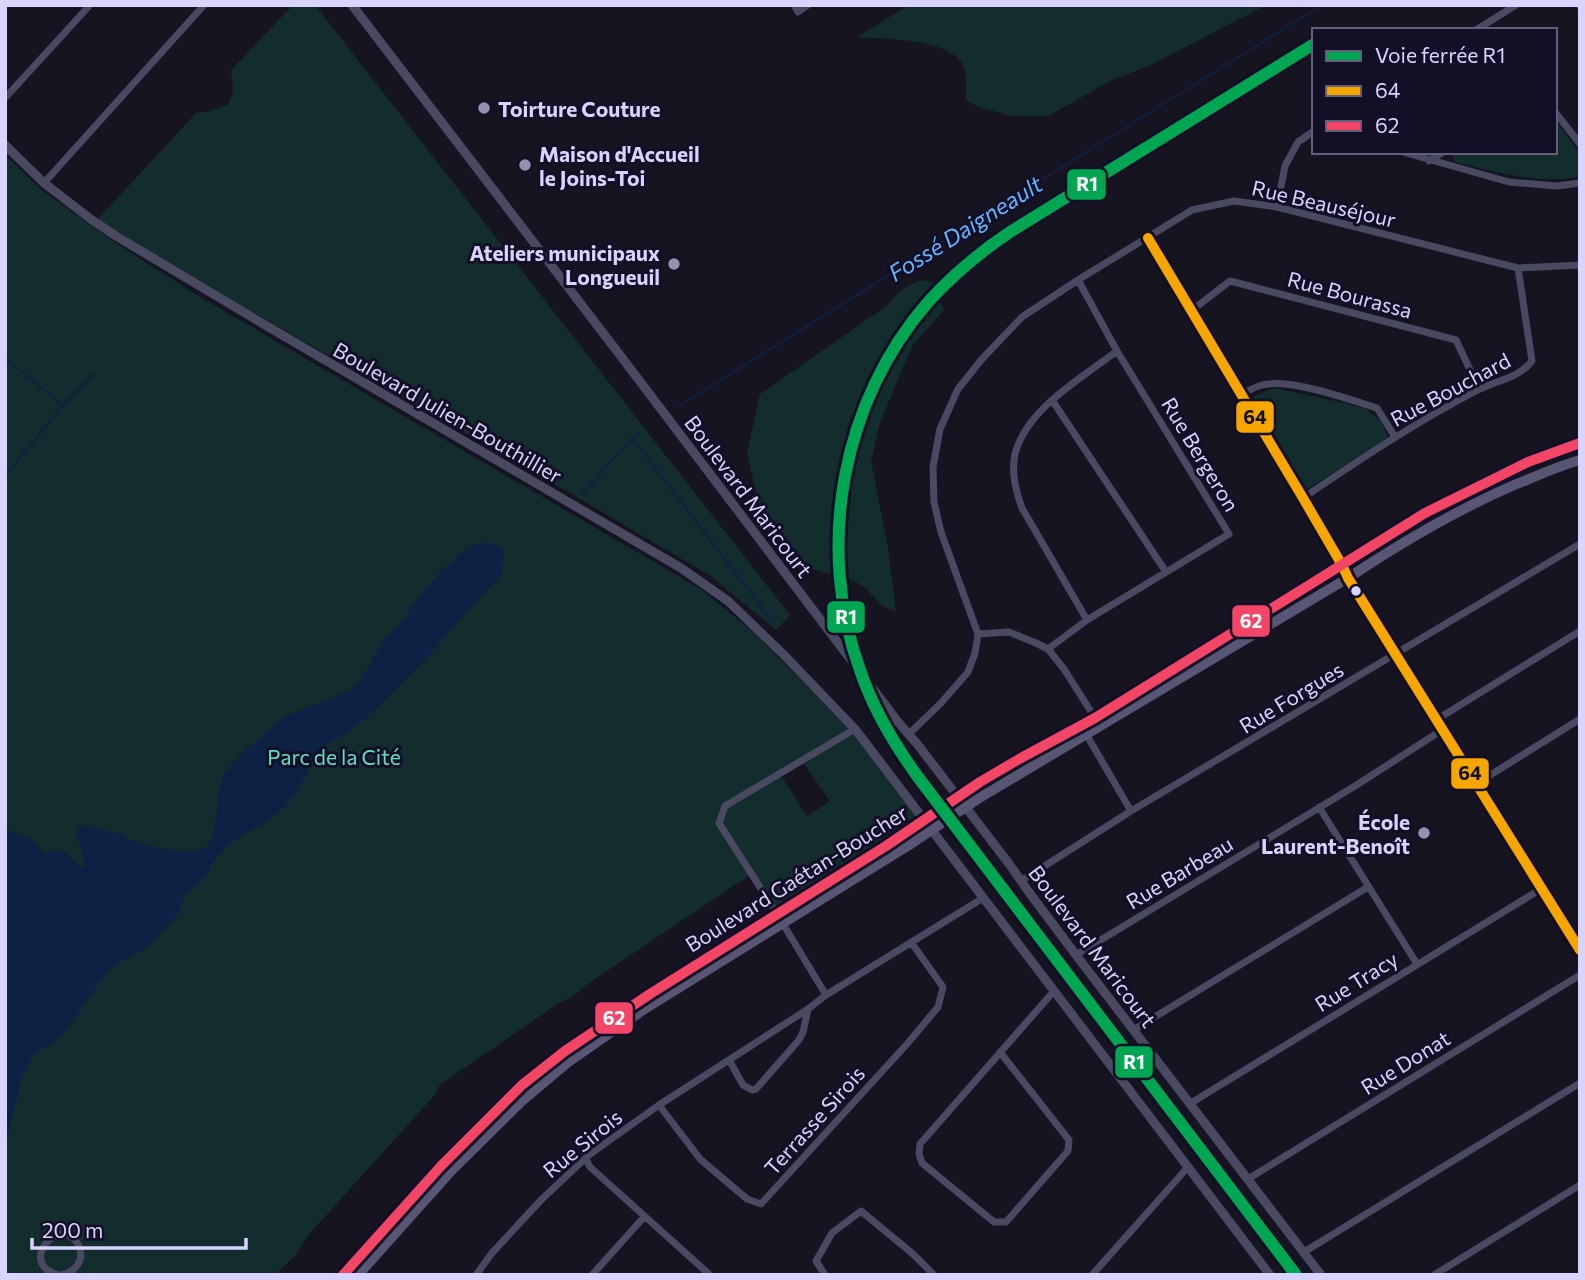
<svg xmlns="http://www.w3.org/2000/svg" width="1585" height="1280" font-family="Commissioner,sans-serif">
<rect width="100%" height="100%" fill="#161421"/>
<path fill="#132c2d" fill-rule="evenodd" d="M293 5H315L790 615 776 630 712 577 565 490 247 309 131 240 96 221 196 113 210 111 229 104 233 91 231 70Z
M909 5H1266L1151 65 1112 80 1048 116H1011L976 106 966 100C966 89 968 71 961 62 944 38 884 39 857 37Z
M1555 120 1580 153V177C1534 184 1500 173 1455 162L1452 153 1454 152H1555Z
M5 155 43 191 107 237 195 294 702 590 752 631 852 730 855 729 919 813 777 914 751 874 592 981 574 996 559 1003 441 1084 437 1089 436 1094 310 1233 295 1256 275 1275H5ZM801 760 830 801 807 816 780 774Z
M923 280 933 283 944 310 912 346 880 423 871 461 888 548 896 611 883 607 867 590 855 581 805 567 790 554 763 522 747 453 760 394 888 305C897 292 907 284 923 280Z
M1274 388 1345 403 1366 409 1381 421 1388 438 1306 490 1252 400 1255 396Z"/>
<path fill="#0d2144" d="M489 543 500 546 504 557 501 575 461 618 426 659 376 709 349 732 323 746 294 795 285 806 270 819 230 843 213 862 206 876 184 897 181 909 168 926 146 948 113 966 99 982 91 995 64 1033 52 1044 46 1046 35 1053 28 1064 22 1077 8 1135 5 1140V829L33 840 45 854C49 853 53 852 58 851 68 850 75 865 84 869L85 865 76 832 79 827 82 825 121 834C134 847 176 850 194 853L207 846 214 835 219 788 224 774 240 755 277 723 289 715 350 691 361 679 385 639 407 617 411 607 443 569 466 549 476 544Z"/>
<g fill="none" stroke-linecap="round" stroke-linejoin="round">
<path stroke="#0d2144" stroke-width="2" d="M5 358 62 405
M679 406 1322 5
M641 431 632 438 773 622
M5 476 63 405 95 373
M582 494 632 438"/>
<path stroke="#4a4962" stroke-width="7" d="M794 5 798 12 808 5
M1579 5 1580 6
M1476 30 1516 5
M5 98 90 5
M1555 112 1580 144
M1403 152 1509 182 1557 186 1580 183
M1429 161 1443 152
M44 183 204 5
M1277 207 1285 166 1298 142 1314 131
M1148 238 1303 498 1342 565 1348 578 1580 950
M1191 311 1230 281 1456 340 1479 389
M1241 394C1248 391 1255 387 1262 385 1290 378 1348 399 1377 408L1395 437
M1052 400 1166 572
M1303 498C1359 460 1416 422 1476 391 1496 380 1518 379 1532 361L1518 268
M1087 620 1022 508C1016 491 1011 473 1015 454 1026 409 1083 377 1117 351
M978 634 1009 632 1036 643 1048 649 1064 669 1095 718
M1048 649 1087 620 1229 534 1117 351 1078 280
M1436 720 1580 631
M909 734 941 703 968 672 975 653 978 634 941 532 934 502 933 467 940 429 958 389 982 359 1022 317 1078 280 1192 210 1234 201 1277 207 1518 268 1580 265
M1086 734 1131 811
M1476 784 1580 719
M1319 807 1417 964
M1021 881 1131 811 1580 544
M777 914 719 823 725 806 855 729
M783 924 826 995
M1076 955 1355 786 1442 730
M1135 1029 1368 887
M1000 1052 1069 1140 1068 1151 1006 1222H994L922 1163 919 1154 920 1144 1054 991
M729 1060 743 1085 752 1090 756 1089 799 1040 803 1032 808 1009
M1191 1103 1541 889
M659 1105 700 1159 747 1199 761 1204 907 1044 938 1007 943 987 911 942
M586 1159 590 1167 710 1275
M1248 1179 1580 975
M1304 1252 1580 1083
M59 1275C15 1265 62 1210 79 1246 85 1260 75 1272 62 1275
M476 1275 492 1253 542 1199 589 1155 659 1105 808 1009 826 995 983 898
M592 1275 644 1217
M825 1275 816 1261 832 1233 861 1211 913 1254 934 1275
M1092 1275 1188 1167
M1434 1275 1580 1185"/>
<path stroke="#4a4962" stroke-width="9" d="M352 5 623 359 898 722 918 745 1010 865 1028 891 1076 955 1321 1275
M5 145 44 183 92 220 116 236 255 319 681 568 728 601 785 656 855 729 1270 1275"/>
<path stroke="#575674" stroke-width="10" d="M980 782 1021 758 1095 718 1425 513 1528 462 1580 443
M976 800 1348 578C1405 540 1464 505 1529 479 1546 472 1562 465 1580 460
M343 1275 441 1166 522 1085 565 1051 650 994 904 833
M358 1275 452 1170 522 1101 567 1063 643 1010 909 845"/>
<path stroke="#575674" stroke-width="10" d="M904 833 980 782
M909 845 976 800"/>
<g stroke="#130f26" stroke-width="16">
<path id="bus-1" d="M1148 238 1303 498 1342 565 1348 578 1580 950"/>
</g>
<g stroke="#130f26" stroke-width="16">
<path id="bus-2" d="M343 1275 441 1166 522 1085 565 1051 650 994 886 846 980 782 1021 758 1095 718 1425 513 1528 462 1580 443"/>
</g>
<use href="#bus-1" stroke="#f7a600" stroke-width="10"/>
<use href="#bus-2" stroke="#f34667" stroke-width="10"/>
<g stroke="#130f26" stroke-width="18">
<path id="rail-1" d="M1296 1275 918 777C894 744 873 709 860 670 815 546 842 400 929 301 953 275 980 252 1010 232L1314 44"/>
</g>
<use href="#rail-1" stroke="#00a651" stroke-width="12"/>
</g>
<g fill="#9591b1" stroke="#130f26" stroke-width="2.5">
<circle cx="484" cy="108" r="7"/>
<circle cx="525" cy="165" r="7"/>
<circle cx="674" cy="264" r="7"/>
<circle cx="1424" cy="833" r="7"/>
</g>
<circle fill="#d9d4ff" stroke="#130f26" stroke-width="2.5" cx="1356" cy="591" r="6"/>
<g text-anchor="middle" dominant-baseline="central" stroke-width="6" stroke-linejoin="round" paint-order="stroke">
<g font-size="21" font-weight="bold" fill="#d9d4ff" stroke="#130f26" text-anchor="start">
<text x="498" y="108">Toirture Couture</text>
<text x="539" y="153">Maison d'Accueil<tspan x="539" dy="24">le Joins-Toi</tspan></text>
<text x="660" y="252" text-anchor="end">Ateliers municipaux<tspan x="660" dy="24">Longueuil</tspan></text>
<text x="1410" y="821" text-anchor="end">École<tspan x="1410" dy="24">Laurent-Benoît</tspan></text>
</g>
<g font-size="21" fill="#d9d4ff" stroke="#130f26">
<text transform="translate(1324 203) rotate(13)">Rue Beauséjour</text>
<text transform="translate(1350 294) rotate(15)">Rue Bourassa</text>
<text transform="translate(1450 389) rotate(-28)">Rue Bouchard</text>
<text transform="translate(448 412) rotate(30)">Boulevard Julien-Bouthillier</text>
<text transform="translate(1201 454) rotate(59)">Rue Bergeron</text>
<text transform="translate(749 496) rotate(53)">Boulevard Maricourt</text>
<text transform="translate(1291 697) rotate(-31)">Rue Forgues</text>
<text transform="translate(1179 872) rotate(-31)">Rue Barbeau</text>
<text transform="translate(796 878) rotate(-32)">Boulevard Gaétan-Boucher</text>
<text transform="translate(1093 946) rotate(53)">Boulevard Maricourt</text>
<text transform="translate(1356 981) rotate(-32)">Rue Tracy</text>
<text transform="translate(1405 1062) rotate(-32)">Rue Donat</text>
<text transform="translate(814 1120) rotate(-48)">Terrasse Sirois</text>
<text transform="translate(582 1143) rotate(-39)">Rue Sirois</text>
</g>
<g font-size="21" fill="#5fe0c0" stroke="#130f26">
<text x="334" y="756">Parc de la Cité</text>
</g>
<g font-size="23" font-style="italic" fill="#62b6ff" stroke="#130f26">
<text transform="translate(965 228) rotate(-32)">Fossé Daigneault</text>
</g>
</g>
<g stroke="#130f26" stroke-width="2.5">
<rect x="1066" y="168" width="41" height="33" rx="7" fill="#00a651"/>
<rect x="1235" y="400" width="40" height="34" rx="7" fill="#f7a600"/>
<rect x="826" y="600" width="40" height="34" rx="7" fill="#00a651"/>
<rect x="1231" y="604" width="40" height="34" rx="7" fill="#f34667"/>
<rect x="1450" y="757" width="40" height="33" rx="7" fill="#f7a600"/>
<rect x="594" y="1001" width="40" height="34" rx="7" fill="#f34667"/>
<rect x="1114" y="1045" width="40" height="34" rx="7" fill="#00a651"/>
</g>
<g font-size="19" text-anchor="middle" font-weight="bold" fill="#fff">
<text x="1087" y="191">R1</text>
<text x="846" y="624">R1</text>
<text x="1251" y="628">62</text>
<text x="614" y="1025">62</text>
<text x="1134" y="1069">R1</text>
</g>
<g font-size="19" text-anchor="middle" font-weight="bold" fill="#111">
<text x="1255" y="424">64</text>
<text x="1470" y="780">64</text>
</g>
<rect width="1585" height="1280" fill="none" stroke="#d9d4ff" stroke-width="14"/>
<rect x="1312" y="28" width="245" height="126" fill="#130f26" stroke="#625e7d" stroke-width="2"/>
<rect x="1326" y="51" width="35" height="10" fill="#00a651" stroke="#625e7d" stroke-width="2"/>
<text x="1375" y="63" font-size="21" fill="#d9d4ff">Voie ferrée R1</text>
<rect x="1326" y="86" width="35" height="10" fill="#f7a600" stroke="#625e7d" stroke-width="2"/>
<text x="1375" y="98" font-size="21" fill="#d9d4ff">64</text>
<rect x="1326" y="121" width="35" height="10" fill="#f34667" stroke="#625e7d" stroke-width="2"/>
<text x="1375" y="133" font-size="21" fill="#d9d4ff">62</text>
<path d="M32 1238v10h214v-10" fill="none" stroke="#d9d4ff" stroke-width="3.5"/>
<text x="42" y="1238" font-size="21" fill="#d9d4ff" stroke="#130f26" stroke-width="5" paint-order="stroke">200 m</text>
</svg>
